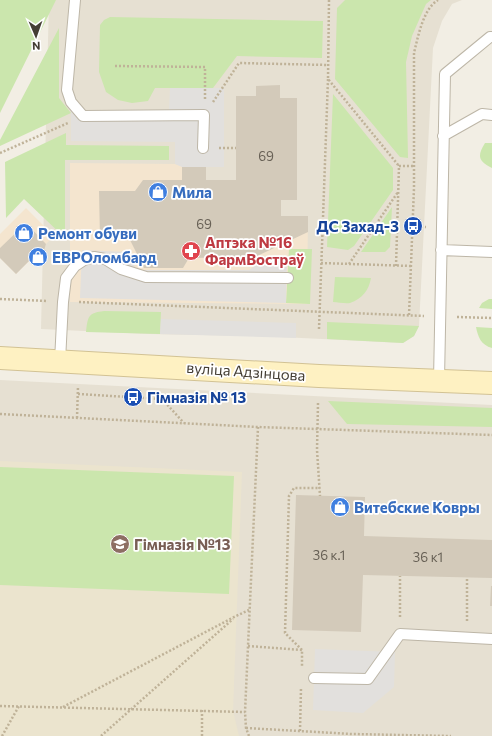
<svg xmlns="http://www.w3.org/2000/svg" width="492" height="736" font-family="Commissioner,sans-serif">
<rect width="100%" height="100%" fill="#f2eee4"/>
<path fill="#e6e0d2" d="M49 0H462L452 4 442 21 433 48 419 326 414 336 403 343 261 336 149 334 41 329Z
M0 380 492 405V736H0Z"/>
<path fill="#f4e5cf" d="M70 163 175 164 206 167V180H236L258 216H308L307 304 70 302Z
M26 208 54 236 46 244 40 264 30 260 16 274 0 258V234Z"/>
<path fill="#ebe4ce" d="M0 461 242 472 233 711 239 736H0Z"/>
<path fill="#cbe6ad" d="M0 0H56L0 113Z
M345 0H431L426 4 412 36 406 62 408 158 400 157 335 79 337 8Z
M110 17 323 21 322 58 237 56 213 88H155L148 101 132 103 118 100 106 92 99 72 100 25 104 20Z
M59 28V98L71 113 0 146V140Z
M333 94 393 168V190L354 246 348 250 327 247Z
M66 133V145L169 146V160H65V238L24 199 6 218 5 162Z
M485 143H492V168C478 161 477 156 485 143Z
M392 207 390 247 385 252H361Z
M289 249H312L310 304 286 303Z
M335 277 371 278C369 290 362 299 350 303 345 304 338 302 333 302Z
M489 299H492V309L479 308 482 303Z
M104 311 161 312 160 334 86 332C88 316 88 313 104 311Z
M327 322 419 326 414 336 403 343 327 339Z
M476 327 492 328V348C481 345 478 337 476 327Z
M328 401 492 408V427L347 424Z
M0 467 234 476 229 594 0 585Z"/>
<path fill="#e2e0dd" d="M170 88H224V167H182L175 164V142L71 141V110H169Z
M82 250 126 252 137 270H249L268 256 287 257 286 303 80 298Z
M161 319 296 323V338L160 334Z
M315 649 395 652 394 687 363 713 313 710Z"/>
<path fill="#d3caba" d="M280 85V98H297V200H281V216H308V232L255 257 189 258 183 268H144L129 238H100L99 191H135L143 180H182V167H206V180H236V96H256V86Z
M26 223 46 244 40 264 30 260 16 274 0 258V248Z
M296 495 365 497 364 536 492 540V578L363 575 361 632 292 630Z
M491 586H492V606H490Z"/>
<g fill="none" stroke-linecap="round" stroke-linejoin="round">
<g stroke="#bdb6a7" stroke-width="12">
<path id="lane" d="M75 0 67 90 71 102 83 116 204 115 203 148
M443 136 482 114 492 115
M441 250 492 252
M60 361 63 302 66 278 75 266 84 260 94 257 105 259 121 269 146 277 288 278
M439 380 445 74 490 37H492
M314 678 368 679 400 634 492 639"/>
</g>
<g stroke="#d2c294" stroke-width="24">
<path id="secondary" d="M0 358 319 376 492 383"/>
</g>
<path stroke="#bfb298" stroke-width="2.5" stroke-dasharray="2 2" stroke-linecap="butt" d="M329 0 328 79 399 166
M115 66 205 67V99
M213 102 239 63 328 65
M219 148H236
M0 153 68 123
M413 226 426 227
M321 263 411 266
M349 264 398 192
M396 266 399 166H414
M0 299 48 301
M79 302 424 316
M409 315 414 188V53C418 37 423 9 438 0
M457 317 492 318
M319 329 328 79
M78 394 162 399 184 423
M133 397V387
M318 403 317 450 320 496
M0 414 258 427 492 435
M77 418 78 386
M400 617V576
M467 621V577
M248 646 302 650V667
M302 650 285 633 289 496 294 488H320
M0 706 245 712
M63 707 236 616 249 610
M246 728 352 734 451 736
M300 731 301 688
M2 736 19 706
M101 736 233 619
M202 736V710
M249 736 246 728 245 712 258 427"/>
<use href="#lane" stroke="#fff" stroke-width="10"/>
<use href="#secondary" stroke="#fef1c2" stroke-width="22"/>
</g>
<defs>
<g id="shop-disc" transform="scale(1)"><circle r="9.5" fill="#3f7fe0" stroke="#fff"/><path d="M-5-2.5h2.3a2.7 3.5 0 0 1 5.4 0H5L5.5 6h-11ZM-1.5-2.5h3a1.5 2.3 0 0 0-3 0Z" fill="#fff"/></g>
<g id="bus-disc" transform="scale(1)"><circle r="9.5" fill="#1a4fb4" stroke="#fff"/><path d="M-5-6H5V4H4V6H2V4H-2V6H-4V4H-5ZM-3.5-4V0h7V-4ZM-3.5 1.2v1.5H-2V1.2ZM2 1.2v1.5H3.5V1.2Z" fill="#fff"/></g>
<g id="pharmacy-disc" transform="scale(1)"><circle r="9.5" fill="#e0444e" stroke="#fff"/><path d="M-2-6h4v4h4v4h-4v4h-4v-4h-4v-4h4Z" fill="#fff"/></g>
<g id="school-disc" transform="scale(1)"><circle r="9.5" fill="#8d6e63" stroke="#fff"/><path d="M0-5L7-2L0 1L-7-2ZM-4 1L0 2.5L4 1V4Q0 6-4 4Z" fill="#fff"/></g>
</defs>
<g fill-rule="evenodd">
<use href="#shop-disc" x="158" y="192"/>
<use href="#bus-disc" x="413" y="226"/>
<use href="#shop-disc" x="24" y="233"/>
<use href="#pharmacy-disc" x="191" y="251"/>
<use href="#shop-disc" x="38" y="257"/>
<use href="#bus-disc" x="133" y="397"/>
<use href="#shop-disc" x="340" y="507"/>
<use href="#school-disc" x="120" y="544"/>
</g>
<g text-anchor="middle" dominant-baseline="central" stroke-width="3.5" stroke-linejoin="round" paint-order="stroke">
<g font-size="13" fill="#686156">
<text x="266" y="156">69</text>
<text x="204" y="224">69</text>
<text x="329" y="555">36 к.1</text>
<text x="428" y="557">36 к1</text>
</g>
<g font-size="15" font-weight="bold" fill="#366cbe" stroke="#fff" text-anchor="start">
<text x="172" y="192">Мила</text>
<text x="38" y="233">Ремонт обуви</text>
<text x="52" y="257">ЕВРОломбард</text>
<text x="354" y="507">Витебские Ковры</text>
</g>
<g font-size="15" font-weight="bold" fill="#164399" stroke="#fff" text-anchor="end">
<text x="399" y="226">ДС Захад-3</text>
<text x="147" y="397" text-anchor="start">Гімназія № 13</text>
</g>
<g font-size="15" font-weight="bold" fill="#be3a42" stroke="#fff" text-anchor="start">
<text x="205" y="242">Аптэка №16<tspan x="205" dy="17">ФармВостраў</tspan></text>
</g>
<g font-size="15" fill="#443e34" stroke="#fff">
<text transform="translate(246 371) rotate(4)">вуліца Адзінцова</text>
</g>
<g font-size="15" font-weight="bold" fill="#785e54" stroke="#fff" text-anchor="start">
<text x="134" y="544">Гімназія №13</text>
</g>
</g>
<g transform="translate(36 36) rotate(178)" stroke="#ffffff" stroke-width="3" paint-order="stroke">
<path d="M0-3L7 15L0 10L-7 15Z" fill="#443e34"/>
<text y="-6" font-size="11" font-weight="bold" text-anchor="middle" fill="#443e34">N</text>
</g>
</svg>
